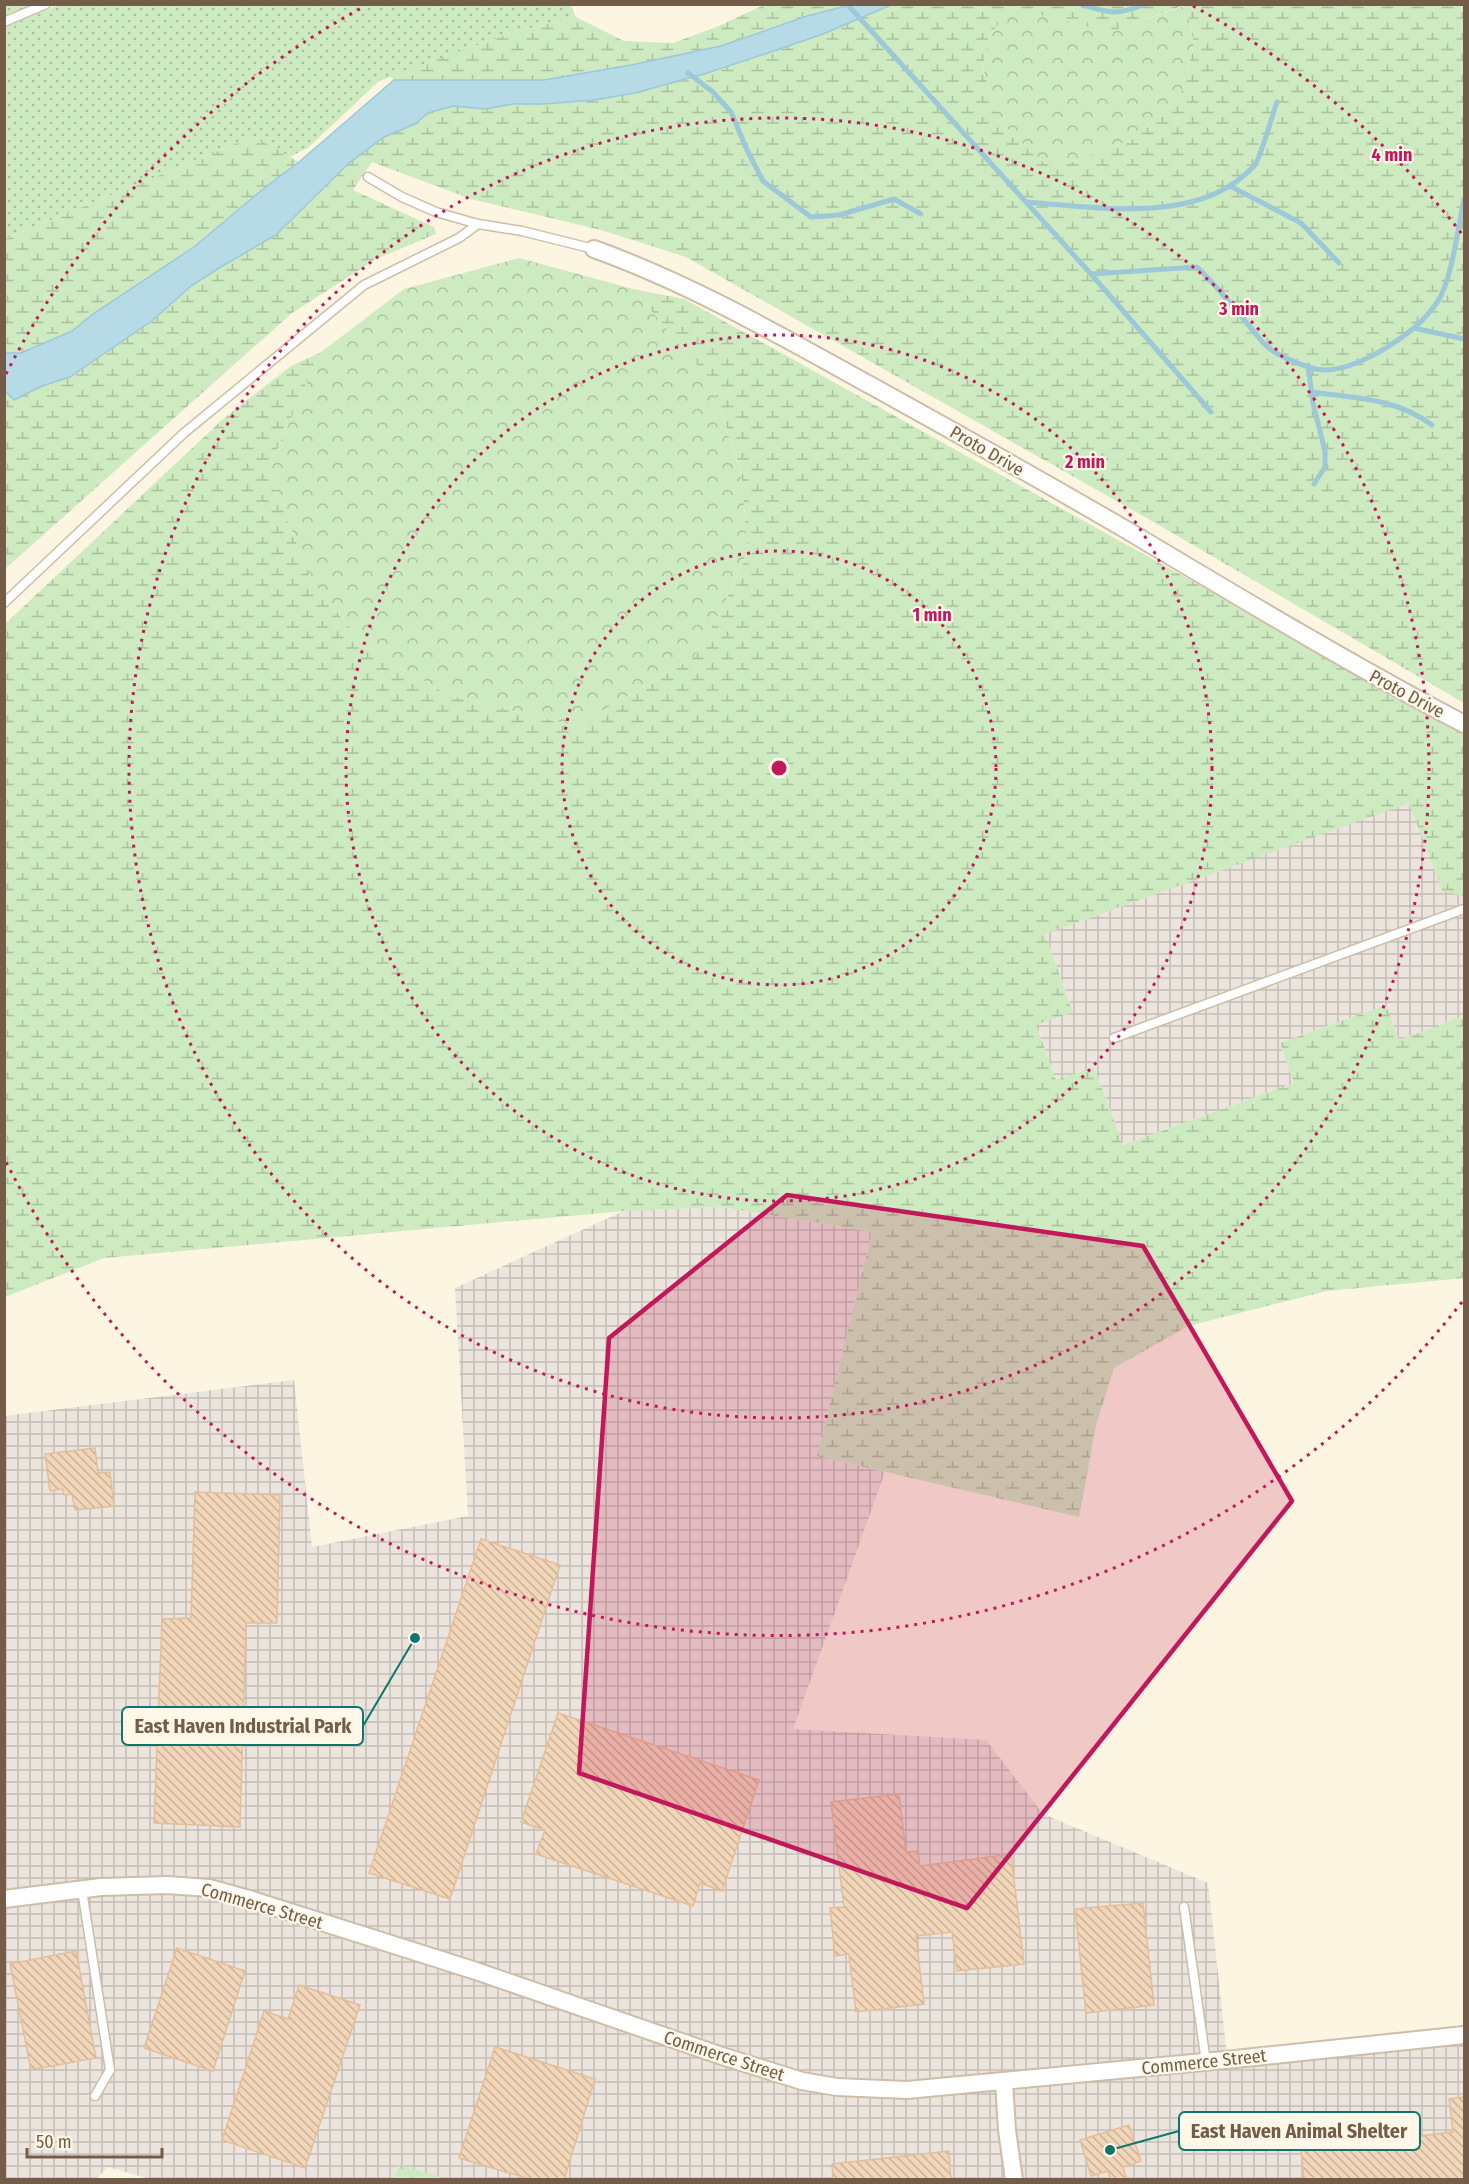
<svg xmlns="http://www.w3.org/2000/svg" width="1469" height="2184" font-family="'Fira Sans Condensed',sans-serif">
<defs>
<pattern id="industrial-grid" width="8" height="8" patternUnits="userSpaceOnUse" patternTransform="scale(1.5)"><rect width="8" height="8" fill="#ebe5dd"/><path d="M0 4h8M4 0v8" fill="none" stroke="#c3bdb5"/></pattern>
<pattern id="grass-dots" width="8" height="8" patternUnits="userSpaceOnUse" patternTransform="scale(1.5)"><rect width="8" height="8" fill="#cdeac0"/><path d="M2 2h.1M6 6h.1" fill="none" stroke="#abc19e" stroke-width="1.8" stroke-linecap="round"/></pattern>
<pattern id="forest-crowns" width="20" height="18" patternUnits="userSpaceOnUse" patternTransform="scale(1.5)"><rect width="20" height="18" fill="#cdeac0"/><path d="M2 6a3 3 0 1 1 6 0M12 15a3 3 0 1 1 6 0" fill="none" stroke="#abc19e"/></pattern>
<pattern id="wetland-marsh" width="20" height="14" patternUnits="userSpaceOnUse" patternTransform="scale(1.5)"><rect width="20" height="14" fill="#cdeac0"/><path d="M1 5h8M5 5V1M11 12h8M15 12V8" fill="none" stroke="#abc19e"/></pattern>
<pattern id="building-back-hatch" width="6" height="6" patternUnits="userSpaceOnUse" patternTransform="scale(1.5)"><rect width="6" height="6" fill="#f2d6b9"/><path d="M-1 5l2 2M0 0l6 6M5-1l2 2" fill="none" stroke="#c9b198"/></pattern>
</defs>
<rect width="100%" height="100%" fill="#fcf5e1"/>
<path fill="url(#industrial-grid)" d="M1409 802 1442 890 1464 896V1016L1399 1040 1386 1005 1280 1043 1294 1083 1123 1145 1094 1067 1056 1081 1036 1025 1073 1011 1045 934Z
M721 1207 872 1232 817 1456 885 1472 793 1729 986 1740 1043 1814 1208 1883 1227 2055 1464 2029V2179L447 2180 399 2165 394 2180H153L108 2167 96 2179H5L4 1416 294 1380 312 1547 468 1516 455 1288 624 1211Z"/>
<path fill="url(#grass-dots)" d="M5 4H33V5L5 16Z
M570 4 576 17 514 32 379 81 309 147 290 157 252 137 5 239V27L58 5Z"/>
<path fill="url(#forest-crowns)" d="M1187 5 1194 45 1180 96 1133 139 1073 162H1043L1000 122 983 69 988 39 1010 6 1109 32Z
M519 258 633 289 710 380 741 472 748 551 720 613 693 658 576 726 448 695 366 648 311 580 268 470 320 353 404 289Z
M399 2165 447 2179H394Z"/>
<path fill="url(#wetland-marsh)" d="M764 5H850L807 16 721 46 631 65 544 81 394 80 389 76 514 32 576 17 624 41 673 43 714 28Z
M890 5H1185L1109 32 1010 7 988 39 983 69 1000 122 1043 162H1073L1133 139 1180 96 1194 45 1187 5H1464V703L1150 520 686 257 601 230 471 199 372 162 353 190 434 227 436 234 378 258 292 313 5 569 4 391 14 400 42 386 70 377 153 320 191 286 219 268 276 235 348 164 384 137 415 124 427 113 453 106 485 109 513 104H544L635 93 704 74 765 54 823 34Z
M252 137 275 148 299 162 263 189 194 247 93 314 72 331 21 353H5V239Z
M633 289 684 299 1464 732V896L1442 891 1409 803 1045 934 1073 1012 1036 1025 1056 1080 1094 1067 1123 1145 1294 1083 1280 1043 1386 1005 1399 1040 1464 1016V1278L1327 1291 1188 1326 1114 1368 1096 1425 1079 1517 817 1456 872 1232 721 1207 624 1211 104 1258 5 1297V624L223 419 291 366 320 353 268 470 311 580 366 648 448 695 576 726 693 658 720 613 748 552 741 471 710 380Z"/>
<path fill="#b6dae6" stroke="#9cc8d8" stroke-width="1.5" d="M850 5H891L823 34 765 54 704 74 635 93 594 100 544 104H513L485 109 453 106 428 113 415 124 384 137 348 164 276 235 219 268 191 286 153 320 70 377 42 386 14 400 5 391V353H21L72 331 93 314 194 247 263 189 299 162 394 80H544L631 65 721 46 807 16Z"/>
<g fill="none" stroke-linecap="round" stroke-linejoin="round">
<path stroke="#9cc8d8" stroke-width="5" d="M847 4 1091 274 1211 412
M1081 4C1109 13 1117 16 1145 4
M688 73 713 92 731 112 747 150 763 181 811 217 839 215 894 199 921 214
M1230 186 1301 223 1339 263
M1026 202C1098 207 1199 226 1254 166 1261 158 1272 115 1277 102
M1091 274 1197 267C1217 286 1233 307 1251 328 1257 335 1262 343 1269 348 1280 357 1311 370 1324 370 1360 370 1416 333 1436 304 1452 282 1458 227 1464 199
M1414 328 1464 339
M1308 365 1313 403 1325 451V467L1314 484
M1311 392C1355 398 1396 398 1432 425"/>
</g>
<path fill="url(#building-back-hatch)" stroke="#e5be99" stroke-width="1.5" d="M95 1448 98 1473 110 1472 114 1506 75 1510 72 1494 64 1495 63 1489 50 1491 45 1454Z
M195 1492 280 1495 277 1623H246L240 1827 154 1823 162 1619 191 1618Z
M481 1539 560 1565 450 1899 369 1873Z
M558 1713 759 1780 722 1891 700 1883 693 1906 536 1854 545 1830 521 1822Z
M899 1794 906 1852 918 1851 920 1866 1011 1854 1024 1964 957 1971 952 1932 916 1936 924 2004 856 2012 849 1954 835 1956 830 1908 844 1907 831 1802Z
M1143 1903 1154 2005 1086 2013 1075 1909Z
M177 1948 245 1971 213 2071 144 2048Z
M76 1951 96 2058 31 2070 10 1964Z
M299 1985 360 2005 305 2168 222 2140 264 2011 288 2019Z
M495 2047 595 2079 564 2180H533L459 2158Z
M1464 2097V2180H1304L1301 2150 1453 2132 1449 2099Z
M1129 2125 1141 2161 1123 2167 1126 2177 1119 2180H1111L1108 2171 1091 2176 1080 2140Z
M949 2151 951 2180H833L832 2164Z"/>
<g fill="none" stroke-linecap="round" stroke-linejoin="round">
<g stroke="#cebda8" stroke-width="11">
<path id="service" d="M4 22 46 4
M368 177 402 197 436 212 478 224 522 231 594 249
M4 603 184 433 364 285 459 238 478 224
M1114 1038 1464 909
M82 1890 110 2070 95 2096
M1184 1907 1206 2062"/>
</g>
<g stroke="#cebda8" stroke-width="20">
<path id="minor" d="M594 249C694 285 786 339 879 390 967 439 1054 487 1140 538 1247 602 1354 666 1464 724
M4 1899 101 1887 167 1885 209 1888 249 1899 476 1971 722 2056 802 2081 837 2087 907 2090 1235 2059 1464 2035
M1004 2082 1007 2130 1014 2180"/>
</g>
<use href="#service" stroke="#fff" stroke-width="8"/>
<use href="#minor" stroke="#fff" stroke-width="16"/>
</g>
<path fill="#c2185b" fill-opacity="0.2" stroke="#c2185b" stroke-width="4.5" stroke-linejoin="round" d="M787 1195 1143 1246 1292 1501 967 1908 579 1773 609 1338Z"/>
<g fill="none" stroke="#c2185b" stroke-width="3" stroke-dasharray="3 6">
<circle cx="779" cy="768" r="217"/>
<circle cx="779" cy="768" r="433"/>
<circle cx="779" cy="768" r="650"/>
<path d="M1462 1302A867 867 0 0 1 6 1162M6 374A867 867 0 0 1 365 6M1193 6A867 867 0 0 1 1462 234"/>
</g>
<g text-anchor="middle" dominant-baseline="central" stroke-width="4.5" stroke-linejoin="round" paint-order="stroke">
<g font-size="18" fill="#745c48" stroke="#fff8e8">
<text transform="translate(987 451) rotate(30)">Proto Drive</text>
<text transform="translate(1407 694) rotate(28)">Proto Drive</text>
<text transform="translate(262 1906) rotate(16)">Commerce Street</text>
<text transform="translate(724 2056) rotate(18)">Commerce Street</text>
<text transform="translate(1204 2062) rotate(-6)">Commerce Street</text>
</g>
</g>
<circle cx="779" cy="768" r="9" fill="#c2185b" stroke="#fff8e8" stroke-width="3"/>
<g font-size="18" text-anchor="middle" font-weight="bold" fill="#c2185b" stroke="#fff8e8" stroke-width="4.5" stroke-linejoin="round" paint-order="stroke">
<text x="1392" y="161">4 min</text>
<text x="1239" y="315">3 min</text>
<text x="1085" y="468">2 min</text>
<text x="932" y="621">1 min</text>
</g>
<path fill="none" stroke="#0f766e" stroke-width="2" d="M415 1638L363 1726M1110 2150L1179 2131"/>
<g fill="#0f766e" stroke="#fff8e8" stroke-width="2">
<circle cx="415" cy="1638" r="6"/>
<circle cx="1110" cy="2150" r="6"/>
</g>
<g fill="#fff8e8" stroke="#0f766e" stroke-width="2">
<rect x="122" y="1707" width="241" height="38" rx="6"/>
<rect x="1179" y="2112" width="241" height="38" rx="6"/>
</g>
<g font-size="20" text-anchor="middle" font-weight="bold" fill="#745c48">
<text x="243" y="1733">East Haven Industrial Park</text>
<text x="1299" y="2138">East Haven Animal Shelter</text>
</g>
<rect width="1469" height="2184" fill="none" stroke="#745c48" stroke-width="12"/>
<path d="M27 2148v9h135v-9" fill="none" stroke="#745c48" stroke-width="3"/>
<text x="36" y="2148" font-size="18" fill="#745c48" stroke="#fff8e8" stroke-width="4.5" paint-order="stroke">50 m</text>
</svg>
